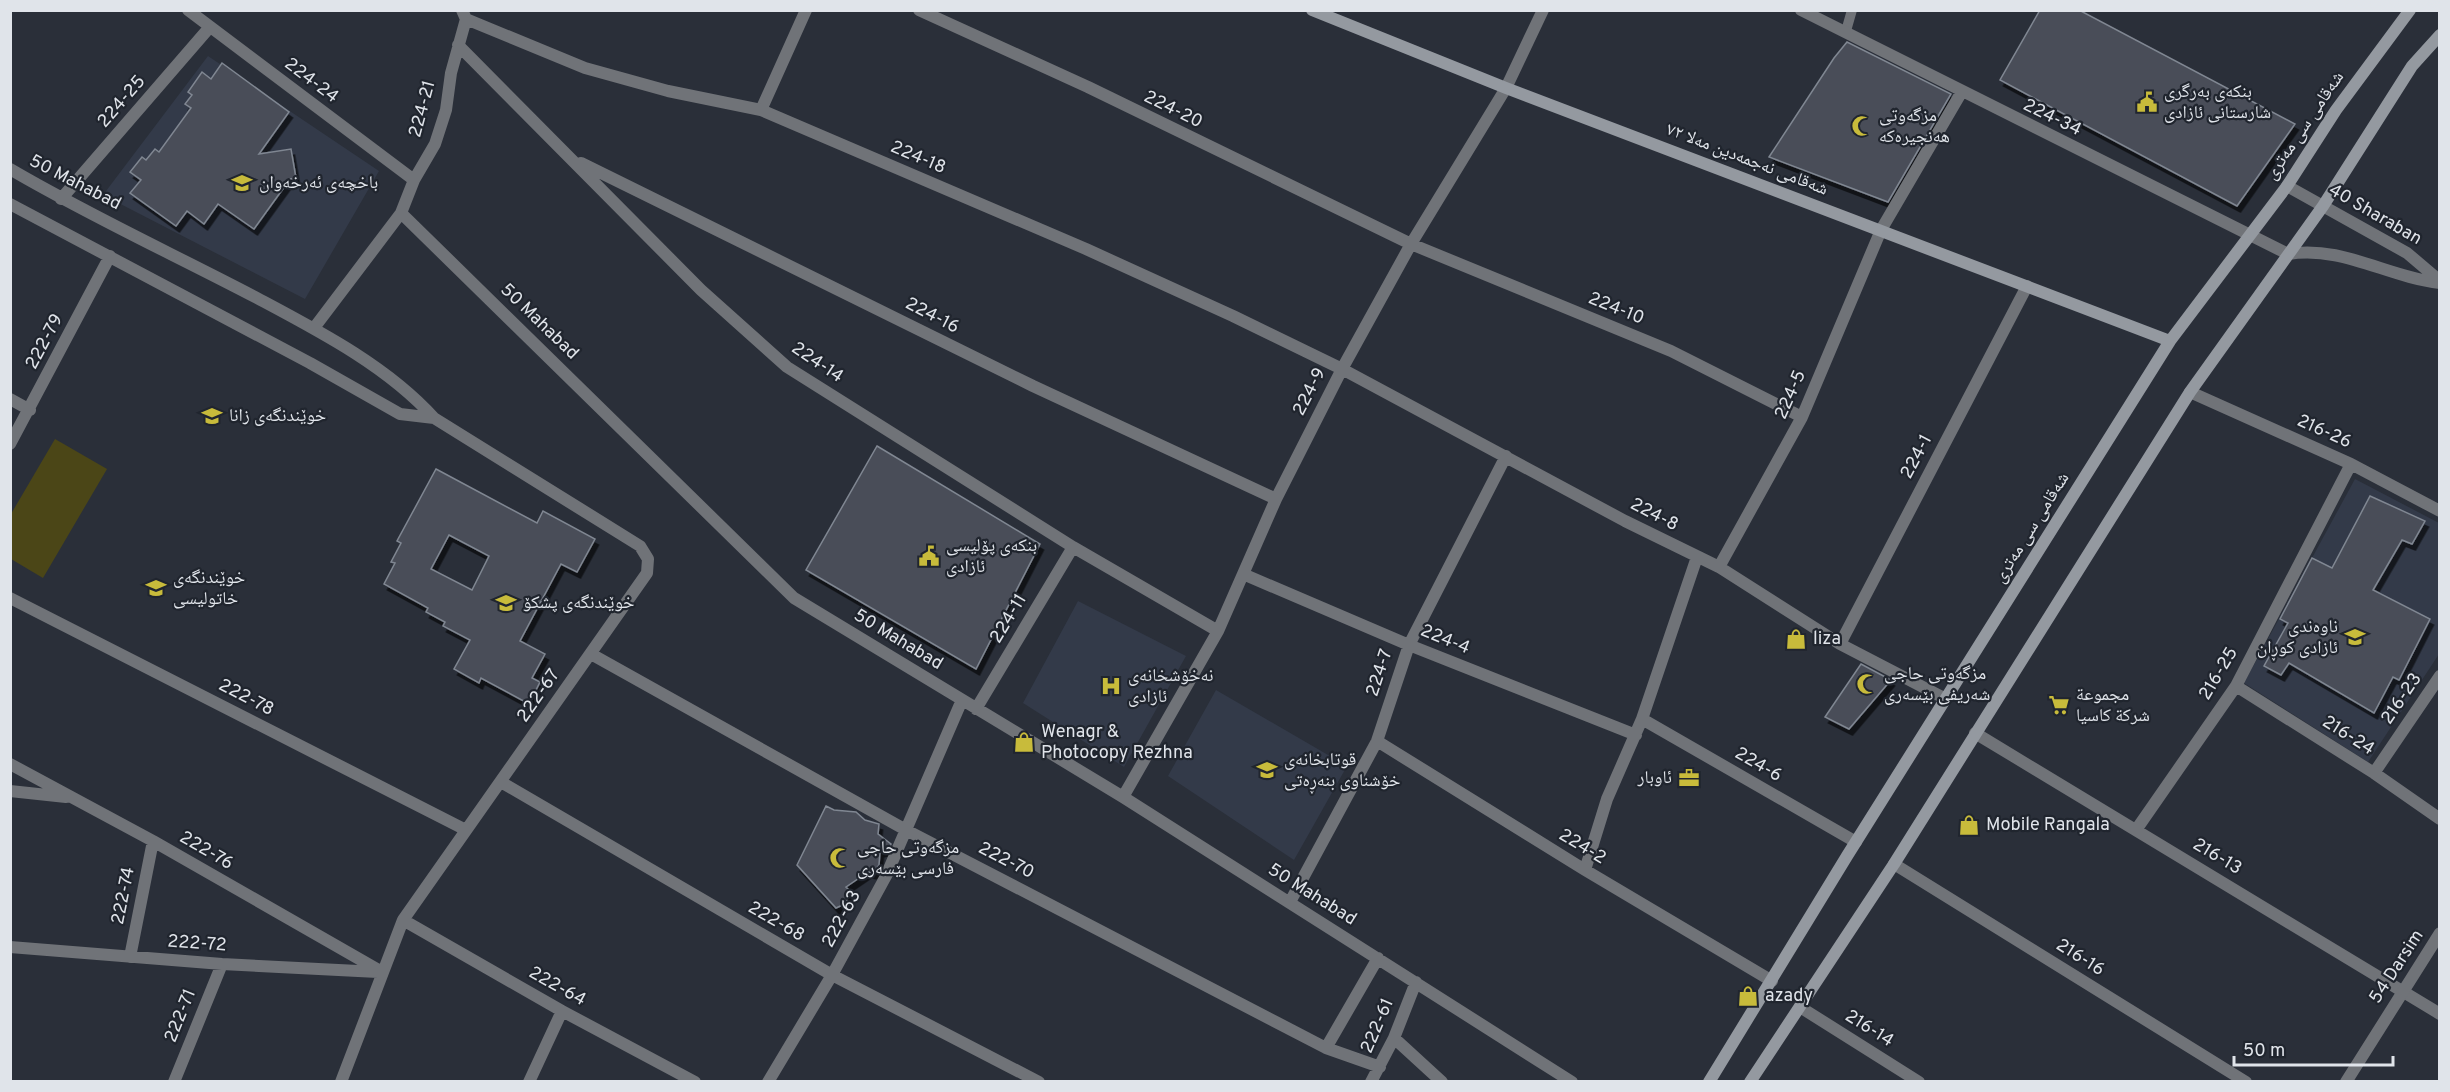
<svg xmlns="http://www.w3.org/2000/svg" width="2450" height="1092" font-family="Overpass,'Noto Naskh Arabic',sans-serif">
<defs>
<filter id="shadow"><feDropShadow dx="3.5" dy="6" stdDeviation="0" flood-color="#0009"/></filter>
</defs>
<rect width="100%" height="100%" fill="#2a2f39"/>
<path fill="#333a49" d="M208 56 379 171 305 299 103 195Z
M2355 479 2439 523V654L2368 762 2244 683Z
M1078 601 1186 656 1124 767 1023 703Z
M1216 690 1347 766 1294 860 1168 776Z"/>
<path fill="#4b4617" d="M55 439 107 469 43 578 11 559V514Z"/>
<path fill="#494e59" stroke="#808792" stroke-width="1.5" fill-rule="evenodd" filter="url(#shadow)" d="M2040 10H2079L2295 124 2237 206 2000 80Z
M1847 42 1951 94 1888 202 1769 157 1834 58Z
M222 63 289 112 259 154 291 149 296 178 290 179 254 229 218 204 204 224 187 211 176 226 130 193 141 180 130 172 142 157 146 160 155 149 159 152 191 108 185 104 192 95 188 92 202 72 211 79Z
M877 446 1040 544 976 669 806 570Z
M436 469 537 523 543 511 595 539 577 572 561 564 520 641 545 654 532 678 540 682 529 704 481 678 479 683 454 669 470 640 443 626 445 622 426 612 428 608 384 584 395 563 391 562 401 543 397 541ZM449 535 489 556 472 590 431 569Z
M2370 496 2425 521 2412 544 2402 540 2373 590 2430 619 2399 680 2393 677 2374 713 2289 663 2281 675 2264 666 2288 623 2280 619 2312 558 2332 568Z
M1861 664 1891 680 1849 729 1825 717Z
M826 806 834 810 856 812 865 820 879 824 878 834 891 844 889 849 880 851 879 865 873 873 868 872 846 887 854 895 847 898V903L836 908 797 865Z"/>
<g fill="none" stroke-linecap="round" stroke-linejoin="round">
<path stroke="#707378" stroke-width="10" d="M1846 31 1852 10"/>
<path stroke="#707378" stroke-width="12" d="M188 10 414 180
M919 10 1088 87 1411 244 1671 351 1802 417
M1801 10 2288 254
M466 19 585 68 668 91 761 110 1086 249 1233 316 1342 369 1625 521 1719 567 1840 644 1946 699
M458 45 701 290 787 367 1073 547 1218 631
M761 110 806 10
M581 163 1033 386 1276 499
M10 169C90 216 175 255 257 298 319 331 387 366 434 418L640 546 648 559 647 573 403 920 341 1082
M61 199 209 28
M10 204 310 363 400 414 434 418
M401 213 414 180 435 144 446 110 451 73 466 19 462 10
M314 328 401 213 794 598 1123 797 1572 1082
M2190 392 2351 464 2440 511
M10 399 30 410
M10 444 110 256
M1719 567 1802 417 1881 230 1961 93
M1243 574 1409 645 1636 735
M10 598 466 830
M1840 644 2027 286
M591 654 906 830 1326 1048 1380 1067
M2236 686 2374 773 2440 819
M976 709 1073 547
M1642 719 1856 842
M1975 733 2440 1014
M1377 741 1585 870 1772 981
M10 764 153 841 382 972
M2374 773 2440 676
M501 782 832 975 1039 1082
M10 791 66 797
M1123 797 1218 631 1276 499 1342 369 1411 244 1506 88 1543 10
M2136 830 2236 686 2351 464
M1894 864 2246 1082
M1585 870 1607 799 1642 719 1697 557
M1290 902 1377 741 1409 645 1506 456
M403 920 562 1011 695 1082
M10 947 222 964 378 972
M130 957 153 841
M1800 1007 1919 1082
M1394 1038 1442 1082
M1326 1048 1378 958
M174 1082 222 964
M529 1082 562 1011
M768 1082 832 975 886 876 962 700
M1371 1082 1394 1038 1416 982"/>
<path stroke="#707378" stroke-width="12" d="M2287 186 2407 253 2440 281
M2288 254C2342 245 2387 277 2440 283
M2346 1082 2440 933"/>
<path stroke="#9499a0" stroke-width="12" d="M1312 10 1506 88 2170 341
M1709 1082 1847 856 2170 341 2287 186 2336 110 2410 10
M1750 1082 1894 864 2190 392 2323 206 2412 66 2440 35"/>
</g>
<defs>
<g id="civic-bare" transform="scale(1.62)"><path d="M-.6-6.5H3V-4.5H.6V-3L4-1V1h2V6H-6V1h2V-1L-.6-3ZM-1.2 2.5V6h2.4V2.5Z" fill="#c8bb3b" stroke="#20252e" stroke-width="2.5" paint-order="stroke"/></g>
<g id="mosque-bare" transform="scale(1.62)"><path d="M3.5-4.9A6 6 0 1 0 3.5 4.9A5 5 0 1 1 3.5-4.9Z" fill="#c8bb3b" stroke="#20252e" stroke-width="2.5" paint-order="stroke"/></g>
<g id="school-bare" transform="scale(1.62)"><path d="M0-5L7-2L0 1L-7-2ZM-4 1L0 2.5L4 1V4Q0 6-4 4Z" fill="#c8bb3b" stroke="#20252e" stroke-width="2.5" paint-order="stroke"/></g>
<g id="shop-bare" transform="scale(1.62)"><path d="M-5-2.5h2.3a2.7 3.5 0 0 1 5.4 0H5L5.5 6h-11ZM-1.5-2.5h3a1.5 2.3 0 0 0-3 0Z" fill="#c8bb3b" stroke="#20252e" stroke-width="2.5" paint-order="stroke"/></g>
<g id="hospital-bare" transform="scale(1.62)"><path d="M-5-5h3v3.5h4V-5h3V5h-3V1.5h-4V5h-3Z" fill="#c8bb3b" stroke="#20252e" stroke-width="2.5" paint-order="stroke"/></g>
<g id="supermarket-bare" transform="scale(1.62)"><path d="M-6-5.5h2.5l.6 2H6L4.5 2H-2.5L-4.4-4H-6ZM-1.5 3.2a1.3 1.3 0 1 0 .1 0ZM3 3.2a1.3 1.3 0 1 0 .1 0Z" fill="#c8bb3b" stroke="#20252e" stroke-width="2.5" paint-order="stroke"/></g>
<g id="office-bare" transform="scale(1.62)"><path d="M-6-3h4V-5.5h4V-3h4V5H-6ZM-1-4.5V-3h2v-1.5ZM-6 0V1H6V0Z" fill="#c8bb3b" stroke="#20252e" stroke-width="2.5" paint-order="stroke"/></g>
</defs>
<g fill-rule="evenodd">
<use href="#civic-bare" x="2147" y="102"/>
<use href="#mosque-bare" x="1862" y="126"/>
<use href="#school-bare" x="242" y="183"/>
<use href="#school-bare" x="212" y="416"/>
<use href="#civic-bare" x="929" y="556"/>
<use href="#school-bare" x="156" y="588"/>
<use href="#school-bare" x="506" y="603"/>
<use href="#school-bare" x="2355" y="637"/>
<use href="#shop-bare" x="1796" y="639"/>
<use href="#mosque-bare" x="1867" y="684"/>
<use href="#hospital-bare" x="1111" y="686"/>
<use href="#supermarket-bare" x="2059" y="705"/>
<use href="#shop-bare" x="1024" y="742"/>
<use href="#school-bare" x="1267" y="770"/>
<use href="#office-bare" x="1689" y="778"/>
<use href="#shop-bare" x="1969" y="825"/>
<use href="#mosque-bare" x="840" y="858"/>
<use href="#shop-bare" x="1748" y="996"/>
</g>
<g text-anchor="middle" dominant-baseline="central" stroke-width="4.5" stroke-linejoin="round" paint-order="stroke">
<g font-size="18" fill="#e0e4ea" stroke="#20252e">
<text transform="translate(311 81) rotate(37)">224-24</text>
<text transform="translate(122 102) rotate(-49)">224-25</text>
<text transform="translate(423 109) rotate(-75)">224-21</text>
<text transform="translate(1173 110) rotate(26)">224-20</text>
<text transform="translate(2052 118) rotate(26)">224-34</text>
<text transform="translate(2305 126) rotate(-56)">شەقامی سی مەتری</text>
<text transform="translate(918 158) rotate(23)">224-18</text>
<text transform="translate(1747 160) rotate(21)">شەقامی نەجمەدین مەلا ٧٢</text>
<text transform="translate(75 183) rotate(27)">50 Mahabad</text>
<text transform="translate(2375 215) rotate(30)">40 Sharaban</text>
<text transform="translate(1616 309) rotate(22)">224-10</text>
<text transform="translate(932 316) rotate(27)">224-16</text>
<text transform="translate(539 322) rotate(44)">50 Mahabad</text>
<text transform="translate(45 342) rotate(-62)">222-79</text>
<text transform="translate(817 363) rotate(34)">224-14</text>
<text transform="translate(1310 392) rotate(-63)">224-9</text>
<text transform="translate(1791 395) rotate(-66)">224-5</text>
<text transform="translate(2324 432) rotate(24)">216-26</text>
<text transform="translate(1917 457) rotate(-62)">224-1</text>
<text transform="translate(1654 515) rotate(27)">224-8</text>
<text transform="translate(2032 528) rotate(-58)">شەقامی سی مەتری</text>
<text transform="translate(1009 619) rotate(-59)">224-11</text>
<text transform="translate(898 640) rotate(31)">50 Mahabad</text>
<text transform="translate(1445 640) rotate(22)">224-4</text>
<text transform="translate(1380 673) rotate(-72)">224-7</text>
<text transform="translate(2219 674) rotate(-59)">216-25</text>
<text transform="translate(539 696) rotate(-55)">222-67</text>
<text transform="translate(246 698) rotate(27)">222-78</text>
<text transform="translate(2402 699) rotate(-56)">216-23</text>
<text transform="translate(2348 736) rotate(32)">216-24</text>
<text transform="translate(1758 765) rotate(30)">224-6</text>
<text transform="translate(1582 847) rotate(31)">224-2</text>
<text transform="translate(206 851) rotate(30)">222-76</text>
<text transform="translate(2217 857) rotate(31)">216-13</text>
<text transform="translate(1006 861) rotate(27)">222-70</text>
<text transform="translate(1312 895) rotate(32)">50 Mahabad</text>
<text transform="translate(124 896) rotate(-79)">222-74</text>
<text transform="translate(842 919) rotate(-62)">222-63</text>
<text transform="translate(776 922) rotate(30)">222-68</text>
<text transform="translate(197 944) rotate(4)">222-72</text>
<text transform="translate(2080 958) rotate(32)">216-16</text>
<text transform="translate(2397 967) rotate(-57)">54 Darsim</text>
<text transform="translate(557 987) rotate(29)">222-64</text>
<text transform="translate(181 1016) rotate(-68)">222-71</text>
<text transform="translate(1378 1026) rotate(-67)">222-61</text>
<text transform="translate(1869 1029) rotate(32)">216-14</text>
</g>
<g font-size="18" fill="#e0e4ea" stroke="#20252e" text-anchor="start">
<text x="2164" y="92">بنکەی بەرگری<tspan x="2164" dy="21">شارستانی ئازادی</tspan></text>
<text x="1879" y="116">مزگەوتی<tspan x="1879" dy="21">ھەنجیرەکە</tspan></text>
<text x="259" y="183">باخچەی ئەرخەوان</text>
<text x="229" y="416">خوێندنگەی زانا</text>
<text x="946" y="546">بنکەی پۆلیسی<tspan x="946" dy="21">ئازادی</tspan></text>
<text x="173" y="578">خوێندنگەی<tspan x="173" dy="21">خاتولیسی</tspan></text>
<text x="523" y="603">خوێندنگەی پشکۆ</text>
<text x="2338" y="627" text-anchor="end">ناوەندی<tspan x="2338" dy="21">ئازادی کوڕان</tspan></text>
<text x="1813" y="639">liza</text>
<text x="1884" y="674">مزگەوتی حاجی<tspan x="1884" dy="21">شەریفی بێسەری</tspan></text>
<text x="1128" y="676">نەخۆشخانەی<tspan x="1128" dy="21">ئازادی</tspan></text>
<text x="2076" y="695">مجموعة<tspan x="2076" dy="21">شرکة کاسیا</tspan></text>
<text x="1041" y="732">Wenagr &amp;<tspan x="1041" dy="21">Photocopy Rezhna</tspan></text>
<text x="1284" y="760">قوتابخانەی<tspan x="1284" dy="21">خۆشناوی بنەڕەتی</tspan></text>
<text x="1672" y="778" text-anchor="end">ئاوبار</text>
<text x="1986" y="825">Mobile Rangala</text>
<text x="857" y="848">مزگەوتی حاجی<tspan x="857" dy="21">فارسی بێسەری</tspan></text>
<text x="1765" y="996">azady</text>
</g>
</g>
<rect width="2450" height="1092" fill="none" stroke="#e0e4ea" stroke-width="24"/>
<path d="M2234 1056v9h159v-9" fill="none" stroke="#e0e4ea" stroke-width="3"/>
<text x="2243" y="1056" font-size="18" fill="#e0e4ea" stroke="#20252e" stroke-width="4.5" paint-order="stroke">50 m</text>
</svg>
